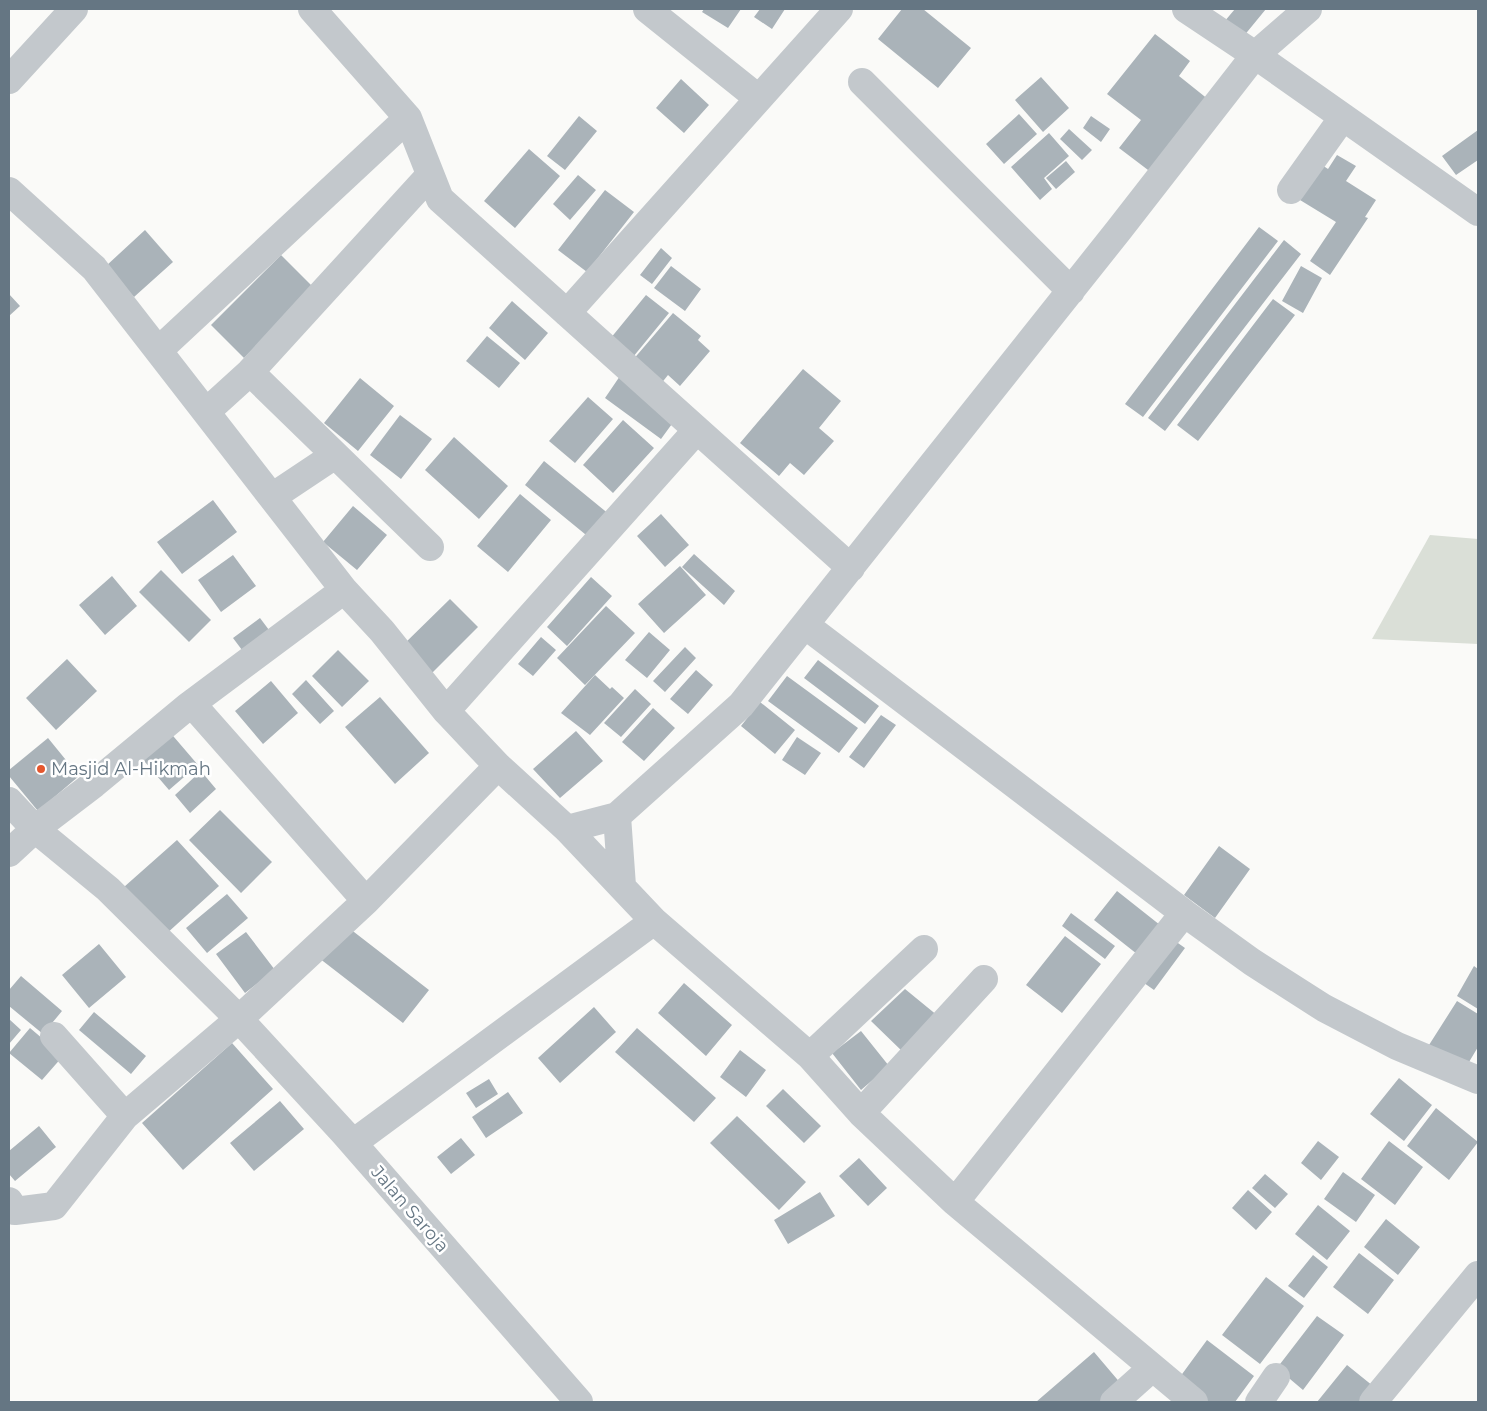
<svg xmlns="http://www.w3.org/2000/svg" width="1487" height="1411" font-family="Montserrat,sans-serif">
<rect width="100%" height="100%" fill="#fafaf8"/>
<path fill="#dadfd7" d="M1430 535 1478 539V644L1372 639Z"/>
<path fill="#aab3b9" d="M704 9H741L728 28 702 12Z
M760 9H785L772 29 754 17Z
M902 9H923L971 48 938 88 878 39Z
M1235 9H1266L1243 37 1224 22Z
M1155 34 1190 61 1179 76 1209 100 1152 173 1119 148 1141 120 1107 94Z
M1041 77 1069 108 1043 132 1015 100Z
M681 79 709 105 684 133 656 108Z
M1019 114 1037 134 1004 164 986 144Z
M579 116 597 131 565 170 547 156Z
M1091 116 1110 129 1101 142 1083 128Z
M1069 129 1092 150 1082 160 1060 139Z
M1478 130V160L1456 175 1442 156Z
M1049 133 1069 156 1044 178 1052 189 1040 200 1011 167Z
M529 149 560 176 515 228 484 201Z
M1337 155 1356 166 1346 181 1376 200 1365 217 1368 218 1330 275 1310 261 1336 222 1300 200 1322 165 1328 169Z
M1066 161 1075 172 1056 189 1046 178Z
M578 175 596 190 570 220 553 204Z
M605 190 634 212 587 272 558 250Z
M1259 227 1278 241 1143 417 1125 404Z
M145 230 173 262 134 297 106 266Z
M1284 240 1301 254 1165 431 1148 418Z
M661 248 672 258 652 284 640 275Z
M281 255 313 287 244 358 211 325Z
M671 266 701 289 685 311 654 288Z
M1301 266 1322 278 1303 313 1282 301Z
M9 294 20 306 9 316Z
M646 295 669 313 633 357 610 339Z
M1273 299 1295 315 1198 441 1177 425Z
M512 301 548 333 525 360 489 328Z
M673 313 701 336 698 340 710 351 680 386 668 375 660 385 632 361Z
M487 336 520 363 499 388 466 361Z
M803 369 841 401 819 428 834 441 804 475 790 463 779 476 740 443Z
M620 376 677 417 661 439 605 398Z
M360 378 394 406 358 451 324 423Z
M588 397 613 419 575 463 549 441Z
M400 415 432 439 401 479 370 455Z
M623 420 654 448 613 493 583 465Z
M454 437 508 486 479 519 425 470Z
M544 461 610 515 591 539 525 485Z
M520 494 551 520 508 572 477 546Z
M213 500 237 532 182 574 157 542Z
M353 506 387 535 357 570 323 542Z
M661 514 689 545 665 567 637 536Z
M694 554 735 591 724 605 682 567Z
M233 555 256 586 221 612 198 580Z
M680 566 706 595 664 633 638 604Z
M161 570 211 620 189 642 139 592Z
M112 576 137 606 105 635 79 605Z
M591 577 612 596 567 646 547 627Z
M450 599 478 627 429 676 401 647Z
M606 606 635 633 585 685 557 658Z
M260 618 272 634 245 654 233 638Z
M649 632 670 650 647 678 625 660Z
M541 637 556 650 533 676 518 664Z
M685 647 696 658 665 692 653 681Z
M338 650 369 681 342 707 312 676Z
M67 659 97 691 56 730 26 698Z
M818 660 879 706 865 724 804 678Z
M696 670 713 685 688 714 670 699Z
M595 675 610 689 612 687 624 698 590 735 561 713Z
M787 676 858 728 839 753 768 701Z
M306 680 334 711 320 724 292 694Z
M271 681 298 713 263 744 235 711Z
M635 689 651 704 621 737 604 723Z
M380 697 429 753 395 784 345 727Z
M760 702 795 730 775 754 741 726Z
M653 708 675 728 644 761 622 742Z
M881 715 896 725 864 768 849 757Z
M168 730 198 765 169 790 139 755Z
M576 731 603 761 560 798 533 769Z
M797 737 821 753 805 775 782 760Z
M48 738 79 776 38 811 9 776V770Z
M201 771 216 789 190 813 175 795Z
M220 810 272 862 241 893 189 840Z
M177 840 219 886 165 935 124 887Z
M1219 846 1250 869 1215 918 1184 895Z
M1117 891 1160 925 1137 954 1094 920Z
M227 894 248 918 207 953 186 928Z
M1071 913 1115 946 1105 959 1062 926Z
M345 925 429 990 403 1023 319 958Z
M246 932 275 970 245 993 216 954Z
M1065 936 1101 964 1062 1013 1026 985Z
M1168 936 1185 948 1154 990 1137 978Z
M99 944 126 977 89 1008 62 975Z
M1474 966 1478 969V1009L1457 996Z
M21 976 62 1011 43 1034 9 1006V990Z
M684 983 732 1025 706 1056 658 1013Z
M905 989 938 1016 905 1054 871 1021Z
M1457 1001 1478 1014V1047L1466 1067 1429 1045Z
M594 1007 616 1032 560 1083 538 1058Z
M94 1012 146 1056 131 1074 79 1030Z
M9 1019 21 1030 9 1044Z
M30 1028 63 1056 42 1080 9 1053Z
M637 1028 716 1098 694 1122 615 1052Z
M861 1031 889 1066 861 1090 832 1053Z
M232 1043 273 1089 183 1170 142 1123Z
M740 1050 766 1070 746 1097 720 1077Z
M1399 1078 1432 1105 1404 1141 1370 1114Z
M489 1079 498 1094 476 1108 466 1093Z
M783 1089 821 1126 804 1143 766 1106Z
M508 1092 523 1113 486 1138 472 1117Z
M280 1101 304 1129 254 1171 230 1143Z
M1436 1108 1478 1142 1449 1180 1407 1146Z
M737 1116 806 1182 779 1210 710 1143Z
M39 1126 56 1147 15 1181 9 1174V1151Z
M461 1138 475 1155 451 1174 437 1157Z
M1318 1141 1339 1157 1321 1180 1301 1163Z
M1389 1141 1423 1167 1395 1205 1361 1179Z
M859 1158 887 1188 868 1206 839 1176Z
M1343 1172 1375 1195 1356 1222 1324 1199Z
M1265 1174 1288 1194 1275 1208 1252 1188Z
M1248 1190 1272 1212 1256 1230 1232 1208Z
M820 1192 835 1216 788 1244 774 1220Z
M1318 1205 1350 1231 1327 1260 1295 1234Z
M1386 1219 1420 1247 1398 1275 1364 1247Z
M1359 1253 1394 1280 1368 1314 1333 1287Z
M1313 1255 1328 1267 1304 1298 1288 1286Z
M1266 1277 1304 1306 1260 1364 1222 1335Z
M1317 1316 1344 1335 1303 1390 1277 1368Z
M1207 1340 1254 1376 1235 1402H1206L1177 1381Z
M1094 1352 1122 1385 1103 1402H1036Z
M1347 1365 1373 1386 1360 1402H1317Z"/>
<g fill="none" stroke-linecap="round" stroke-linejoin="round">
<path stroke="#c3c8cc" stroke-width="28" d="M312 9 408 118 440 199 851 568
M647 9 758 98
M1186 9 1255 55 1478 212
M9 80 74 9
M862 82 1071 291
M1291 190 1343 117
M9 191 94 268 344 590 382 631 446 711 498 766 567 829 654 921 810 1056 861 1113 955 1202 1194 1402
M567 313 839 9
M159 350 408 118
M250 372 430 547
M206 412 250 372 430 175
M272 497 335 455
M805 625 1184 913 1252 962 1324 1008 1397 1046 1478 1080
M192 704 366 901
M446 711 696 431
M9 801 35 829 94 784 187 707 344 590
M617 816 622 886
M567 829 617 816 741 705 1118 231 1255 55 1308 9
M9 853 35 829 108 889 239 1019 344 1133 579 1402
M54 1036 125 1116
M810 1056 924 949
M861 1113 984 979
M353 1143 654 921
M9 1201 15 1211 54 1206 125 1116 239 1019 366 901 498 766
M955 1202 1184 913
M1114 1402 1152 1368
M1259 1402 1276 1377
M1373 1402 1478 1275"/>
</g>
<circle fill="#e4572e" stroke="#fff" stroke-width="2" cx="41" cy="769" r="5"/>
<g text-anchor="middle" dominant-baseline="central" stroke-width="5" stroke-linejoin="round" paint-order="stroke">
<g font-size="18" fill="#657683" stroke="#fff" text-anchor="start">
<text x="51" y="769">Masjid Al-Hikmah</text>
</g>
<g font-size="18" fill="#657683" stroke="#fff">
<text transform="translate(410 1209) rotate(49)">Jalan Saroja</text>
</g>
</g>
<rect width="1487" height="1411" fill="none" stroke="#657683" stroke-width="20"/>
</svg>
